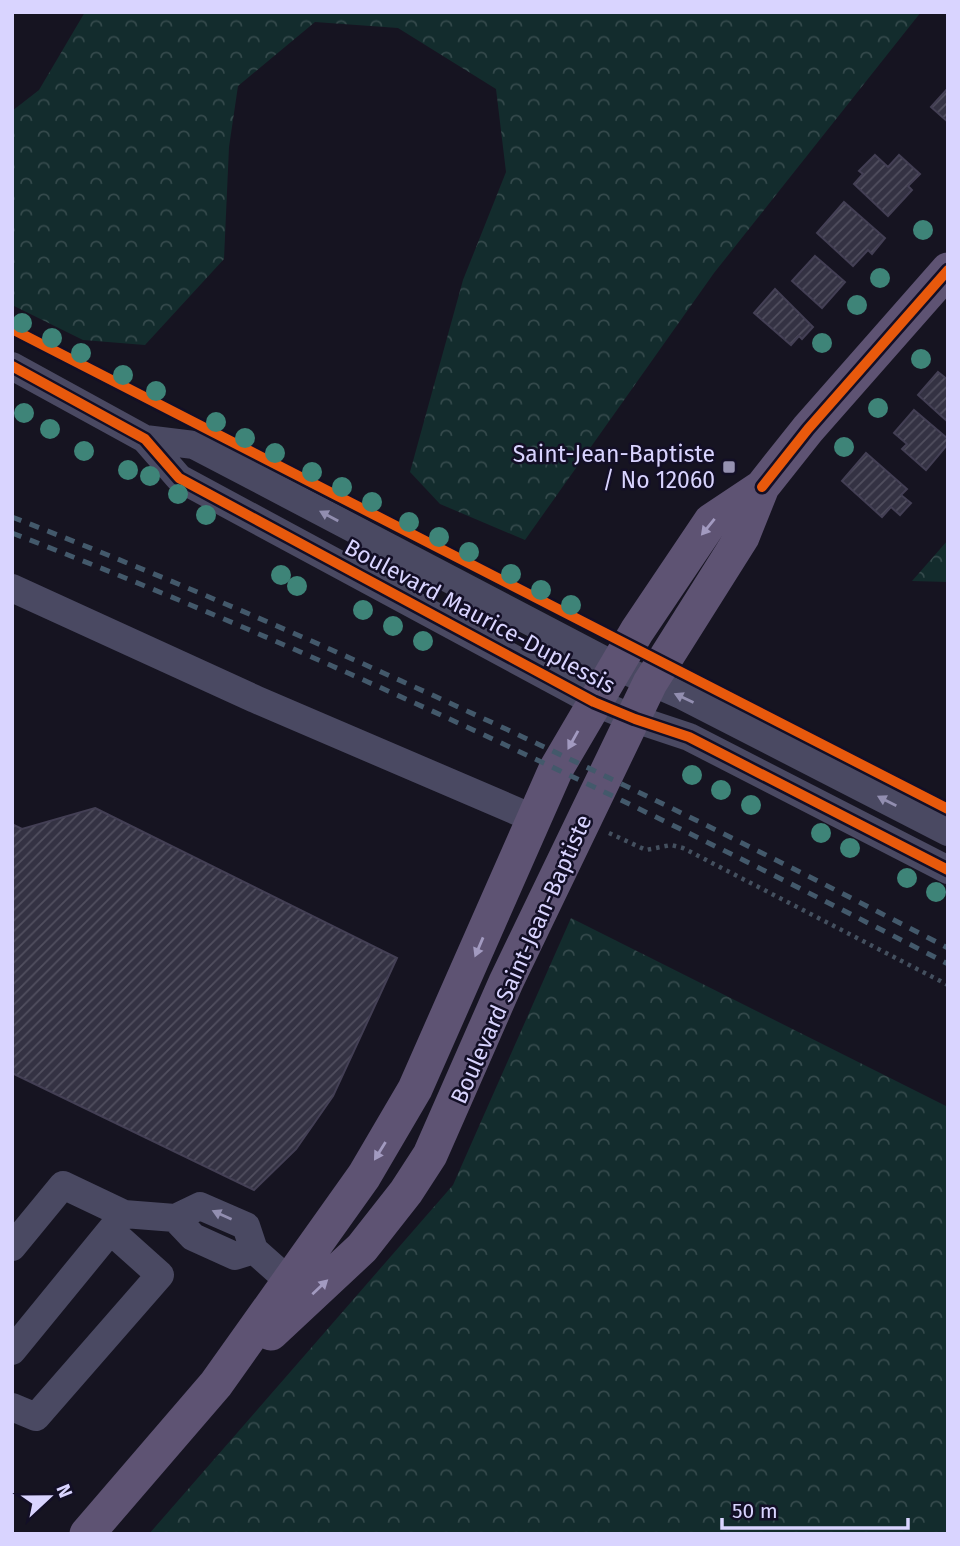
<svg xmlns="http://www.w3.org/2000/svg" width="960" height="1546" font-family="'Fira Sans',sans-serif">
<defs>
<pattern id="forest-crowns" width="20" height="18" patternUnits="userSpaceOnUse" patternTransform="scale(1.75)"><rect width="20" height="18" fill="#132c2d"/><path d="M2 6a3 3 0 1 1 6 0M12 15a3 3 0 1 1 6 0" fill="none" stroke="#354a4c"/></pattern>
<pattern id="building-hatch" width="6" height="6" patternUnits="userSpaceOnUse" patternTransform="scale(1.75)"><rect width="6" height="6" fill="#343243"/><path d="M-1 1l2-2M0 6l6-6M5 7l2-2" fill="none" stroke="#514f5f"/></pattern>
</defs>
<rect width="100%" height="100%" fill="#161421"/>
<path fill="url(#forest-crowns)" d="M85 12H921L714 273 525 540 440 504 410 472 463 280 506 172 496 89 398 28 315 22 238 86 229 147 224 259 145 345 83 340 12 305V111L39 90Z
M948 540V582L912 581Z
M571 918 948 1107V1534H149L453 1185Z"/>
<path fill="url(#building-hatch)" stroke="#433f54" stroke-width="2" d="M948 88V122L931 107Z
M875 155 888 167 899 155 920 174 908 186 912 190 888 216 854 184 863 174 859 171Z
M844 202 885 238 872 254 868 250 853 266 817 233Z
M815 256 845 282 822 308 792 281Z
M775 289 813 327 802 339 799 336 791 345 754 313Z
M938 372 948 380V422L918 395Z
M914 410 948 439V444L926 470 902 449 907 444 894 433Z
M866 453 907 489 901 495 911 503 900 515 891 507 882 517 842 481Z
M95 808 397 958 333 1096 296 1149 254 1190 12 1073V824L22 829Z"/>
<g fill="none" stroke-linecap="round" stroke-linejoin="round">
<path stroke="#44505f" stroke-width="4.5" stroke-dasharray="3.5 5" stroke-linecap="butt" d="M609 833 646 850 671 845 683 848 948 985"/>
<path stroke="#4a4962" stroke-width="28" d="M12 366 145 439 179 478 594 702 635 719 689 737 948 870
M145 439 194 445 615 666 683 696 948 832
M12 588 255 699 535 819
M175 1218 193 1237 235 1256 254 1250
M12 1247 63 1185 124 1214
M12 1351 124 1214 175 1218 200 1206 246 1226 254 1250 290 1282
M12 1407 36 1417 160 1275 112 1232"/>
<path stroke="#5e5373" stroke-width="35" d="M271 1333 362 1248 406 1192 430 1155 506 982 650 683 742 537 762 487
M87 1534 216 1384 364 1176 415 1089 556 769 637 631 711 521 762 487 808 429 948 270"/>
<path stroke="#43596b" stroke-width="5" stroke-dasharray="10 9" stroke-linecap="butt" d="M12 517C333 642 643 789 948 948
M12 533C333 657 642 806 948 964"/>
<g stroke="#130f26" stroke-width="15">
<path id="cycleway" d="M12 329 948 809
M12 366 145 439 179 478 594 702 635 719 689 737 948 870
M762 487 808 429 948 270"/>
</g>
<use href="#cycleway" stroke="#e8590c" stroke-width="10"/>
</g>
<g fill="#3e8478">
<circle cx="923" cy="230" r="10"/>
<circle cx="880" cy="278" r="10"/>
<circle cx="857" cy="305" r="10"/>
<circle cx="22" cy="323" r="10"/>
<circle cx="52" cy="338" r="10"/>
<circle cx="822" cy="343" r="10"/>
<circle cx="81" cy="353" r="10"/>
<circle cx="921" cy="359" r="10"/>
<circle cx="123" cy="375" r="10"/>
<circle cx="156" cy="391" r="10"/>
<circle cx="878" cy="408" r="10"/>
<circle cx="24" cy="413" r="10"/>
<circle cx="216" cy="422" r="10"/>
<circle cx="50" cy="429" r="10"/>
<circle cx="245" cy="438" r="10"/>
<circle cx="844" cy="447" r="10"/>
<circle cx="84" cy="451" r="10"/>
<circle cx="275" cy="453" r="10"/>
<circle cx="128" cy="470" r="10"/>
<circle cx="312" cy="472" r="10"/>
<circle cx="150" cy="476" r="10"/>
<circle cx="342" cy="487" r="10"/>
<circle cx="178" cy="494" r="10"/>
<circle cx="372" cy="502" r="10"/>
<circle cx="206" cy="515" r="10"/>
<circle cx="409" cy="522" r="10"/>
<circle cx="439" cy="537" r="10"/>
<circle cx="469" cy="552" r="10"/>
<circle cx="511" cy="574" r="10"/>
<circle cx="281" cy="575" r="10"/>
<circle cx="297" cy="586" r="10"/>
<circle cx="541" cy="590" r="10"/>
<circle cx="571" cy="605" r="10"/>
<circle cx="363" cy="610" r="10"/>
<circle cx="393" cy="626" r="10"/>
<circle cx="423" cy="641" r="10"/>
<circle cx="692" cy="775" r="10"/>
<circle cx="721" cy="790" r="10"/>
<circle cx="751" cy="805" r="10"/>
<circle cx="821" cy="833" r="10"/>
<circle cx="850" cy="848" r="10"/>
<circle cx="907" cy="878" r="10"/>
<circle cx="936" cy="892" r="10"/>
</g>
<defs><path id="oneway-solid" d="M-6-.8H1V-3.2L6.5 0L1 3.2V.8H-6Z" transform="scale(1.75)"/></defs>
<g fill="#928eb0">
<use href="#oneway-solid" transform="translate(329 516) rotate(-152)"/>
<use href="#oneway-solid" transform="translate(684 698) rotate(-155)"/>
<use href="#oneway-solid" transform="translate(887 801) rotate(-153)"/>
<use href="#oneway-solid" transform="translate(222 1215) rotate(-156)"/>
</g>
<g fill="#a29ac0">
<use href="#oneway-solid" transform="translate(708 527) rotate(129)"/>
<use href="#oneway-solid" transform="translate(573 740) rotate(119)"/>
<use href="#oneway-solid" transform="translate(479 947) rotate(113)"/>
<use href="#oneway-solid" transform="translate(380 1151) rotate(122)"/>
<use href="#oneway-solid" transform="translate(320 1287) rotate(-43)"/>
</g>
<rect fill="#9591b1" stroke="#130f26" stroke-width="2.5" x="722" y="460" width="14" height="14" rx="3.5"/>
<g text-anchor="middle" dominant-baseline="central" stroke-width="5" stroke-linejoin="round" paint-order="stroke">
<g font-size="23" fill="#d9d4ff" stroke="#130f26" text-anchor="end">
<text x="715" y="454">Saint-Jean-Baptiste<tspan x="715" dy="26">/ No 12060</tspan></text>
</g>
<g font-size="23" fill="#d9d4ff" stroke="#130f26">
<text transform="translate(480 616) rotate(28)">Boulevard Maurice-Duplessis</text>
<text transform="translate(521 959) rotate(-66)">Boulevard Saint-Jean-Baptiste</text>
</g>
</g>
<rect width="960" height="1546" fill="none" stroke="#d9d4ff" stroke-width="28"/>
<g transform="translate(49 1497) rotate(68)" stroke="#130f26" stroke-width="5" paint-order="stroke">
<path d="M0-5L12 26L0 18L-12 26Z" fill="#d9d4ff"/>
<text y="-10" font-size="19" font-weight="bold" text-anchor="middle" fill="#d9d4ff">N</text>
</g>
<path d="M722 1518v10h186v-10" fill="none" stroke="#d9d4ff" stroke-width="3.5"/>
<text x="732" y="1518" font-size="21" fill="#d9d4ff" stroke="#130f26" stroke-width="5" paint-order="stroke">50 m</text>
</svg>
